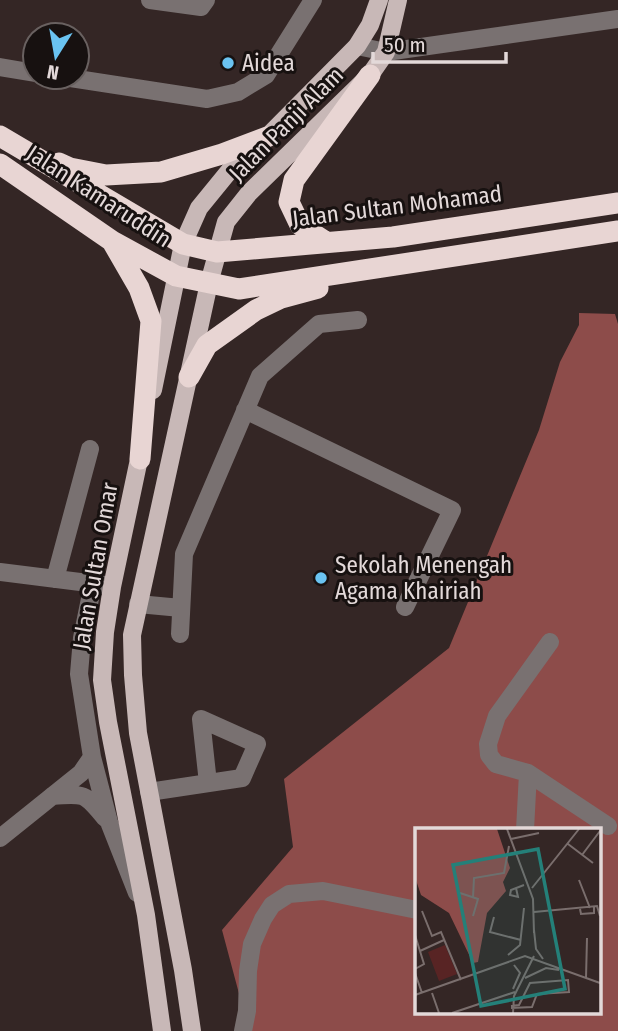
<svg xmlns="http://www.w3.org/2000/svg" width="618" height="1031" font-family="'Fira Sans Condensed',sans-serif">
<rect width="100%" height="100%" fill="#342625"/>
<path fill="#8d4c4a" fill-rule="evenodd" d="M579 313 615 314 618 324V1031H249L222 930 293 847 284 779 449 648 539 430 560 362 579 325ZM417 830H599V1012H417Z"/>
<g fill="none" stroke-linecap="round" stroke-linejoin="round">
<path stroke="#797171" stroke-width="18" d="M150 0 201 7 206 0
M357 46 386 52 618 19
M0 67 35 73
M64 77 207 99 238 92 266 75 313 0
M245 410 452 510 405 607
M0 572 104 585
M55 579 90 449
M93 584 82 638 79 674 92 757 109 822 137 893
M138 604 181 608
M180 634 184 554 260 376 319 324 358 320
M550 642 497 716 488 744 489 755 496 764 528 773 608 826
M149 792 242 778 257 744 201 719 208 783
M52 796C84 793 85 793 105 818
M525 830 528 773
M0 838 81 773 92 757
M243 1031 247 1011 248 971 252 944 263 919 272 905 289 894 323 891 417 910"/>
<path stroke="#c8b8b7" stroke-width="18" d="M153 390 183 244 199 208 230 170 267 137 357 46 370 25 379 0
M142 445 112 587 105 632 102 680 108 722 146 915 162 1031
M192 1031 183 970 138 733 133 675 132 635 209 283 226 222 249 193 370 75 386 52 398 0"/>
<path stroke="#e8d5d3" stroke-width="21" d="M0 136 183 244 217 252 393 237 618 203
M59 163 70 168 106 175 161 172 222 154 267 137
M0 164 112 241 176 276 239 289 618 231
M326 242 300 225 289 202 294 180 370 75
M113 243 139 288 151 321 140 459
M189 377 207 345 256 310 281 298 318 288"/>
</g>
<g fill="#6ac3f1" stroke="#171110" stroke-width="2.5">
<circle cx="228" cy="63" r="7"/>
<circle cx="321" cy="578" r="7"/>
</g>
<g text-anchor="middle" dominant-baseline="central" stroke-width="6" stroke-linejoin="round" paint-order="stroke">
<g font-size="23" fill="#e3d9d9" stroke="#171110" text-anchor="start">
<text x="242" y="63">Aidea</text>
<text x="335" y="565">Sekolah Menengah<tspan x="335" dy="26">Agama Khairiah</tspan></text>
</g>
<g font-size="23" fill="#e3d9d9" stroke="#171110">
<text transform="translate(286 124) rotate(-45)">Jalan Panji Alam</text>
<text transform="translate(99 196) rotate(33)">Jalan Kamaruddin</text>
<text transform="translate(397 206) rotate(-7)">Jalan Sultan Mohamad</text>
<text transform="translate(95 566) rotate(-80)">Jalan Sultan Omar</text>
</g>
</g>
<g transform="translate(415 828)">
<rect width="186" height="186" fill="#342625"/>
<path d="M30 117 42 146 24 153 13 124Z" fill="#582424"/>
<path d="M0 1H82L95 40 88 54 91 63 72 85 63 134 58 135 34 85 6 67 0 49Z" fill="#8d4c4a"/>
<path fill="none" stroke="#7a6e6d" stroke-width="2" d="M92 1 118 71 119 105M96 11 124 5M153 16 178 35M167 27 185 3M164 52 175 80M101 60 103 69 95 67 96 62 109 57M117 60 164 1M45 65 63 71 58 88M58 70 59 50 89 45 94 18M165 81 166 86 179 85V79M7 83 17 108 26 104 46 152M119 84 182 78 185 88M79 89 75 104 106 112M119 102 121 121 128 131M0 107 9 136 0 141M5 123 29 112M93 127 105 117 109 80M0 145 7 165M110 150 131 140 144 142M171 150 172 110M98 161 105 145 99 137M17 165 24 185M0 167 110 128 185 155M96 178 104 177 115 155 153 152 154 164 122 166 117 179 96 180M37 185 100 164M98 185 99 168 119 128"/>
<path fill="#248079" fill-opacity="0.15" stroke="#248079" stroke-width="3.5" d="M123 21 150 161 66 178 38 37Z"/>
<rect width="186" height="186" fill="none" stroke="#e3d9d9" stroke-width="3.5"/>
</g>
<g transform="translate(56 56) rotate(191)"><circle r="33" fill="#171110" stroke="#696160" stroke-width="2"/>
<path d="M0-5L12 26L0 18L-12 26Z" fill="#6ac3f1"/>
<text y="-10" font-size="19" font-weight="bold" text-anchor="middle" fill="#e3d9d9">N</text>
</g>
<path d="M373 52v10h133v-10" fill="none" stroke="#e3d9d9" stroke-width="3.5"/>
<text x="384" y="52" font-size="21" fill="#e3d9d9" stroke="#171110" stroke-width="5" paint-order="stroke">50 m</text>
</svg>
